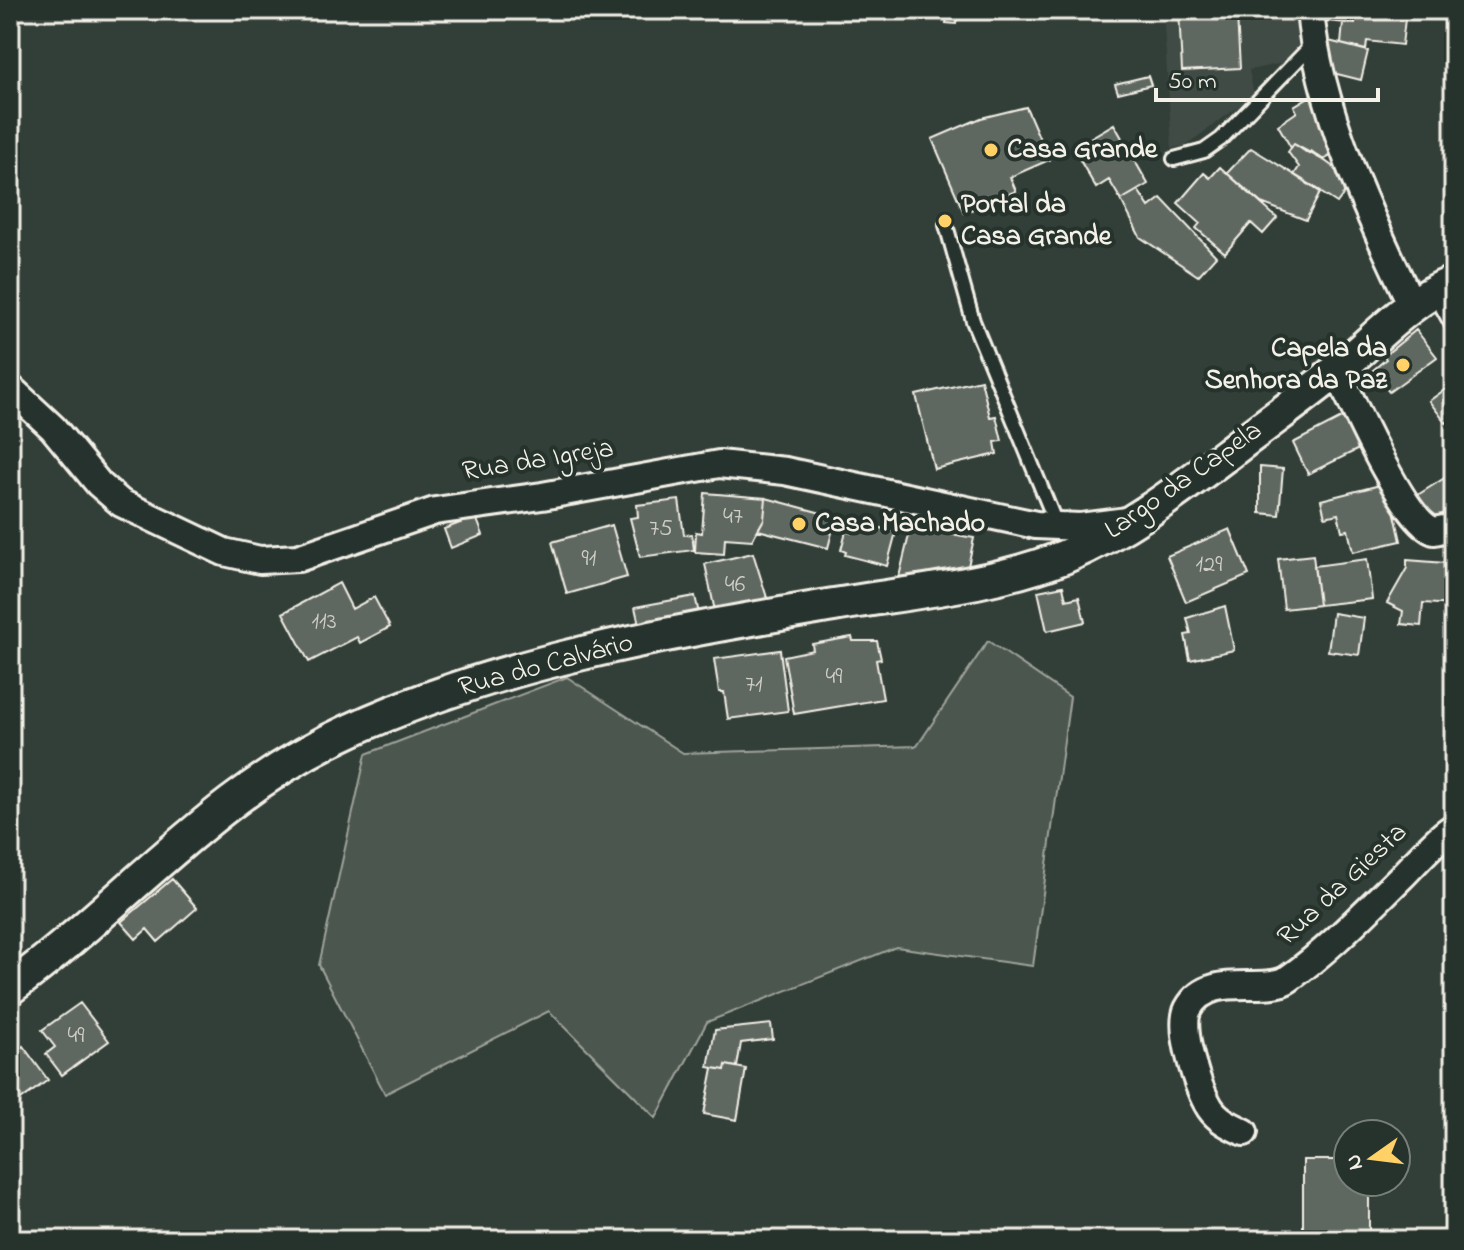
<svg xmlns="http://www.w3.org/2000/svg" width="1464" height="1250" font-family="'Indie Flower',sans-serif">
<rect width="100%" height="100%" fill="#323e38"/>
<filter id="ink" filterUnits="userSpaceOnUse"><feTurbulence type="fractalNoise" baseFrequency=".0125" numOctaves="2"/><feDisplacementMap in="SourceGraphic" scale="16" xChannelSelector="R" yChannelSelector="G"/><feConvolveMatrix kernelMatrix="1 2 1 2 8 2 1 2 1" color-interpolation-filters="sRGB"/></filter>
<g filter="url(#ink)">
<path fill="#404b44" d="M1163 10H1296L1298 60 1249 70 1254 95 1185 146 1172 148Z"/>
<path fill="#4c564f" stroke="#a0a49c" stroke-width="2" d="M988 641 1070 697 1033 966 896 947 707 1022 656 1118 549 1011 385 1094 319 965 366 754 567 677 683 753 917 746Z"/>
<path fill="#5f6861" stroke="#f4f1e8" stroke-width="2" d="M937 10H966V19L957 18 956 24 946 23 947 17 936 16Z
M1179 10H1252V14L1237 15 1240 68 1182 71Z
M1319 10H1356L1355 24 1318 20Z
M1356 10H1406L1402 45 1367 41 1366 50 1341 44 1343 23 1355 24Z
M1325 40 1368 51 1361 80 1325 71Z
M1148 76 1151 85 1118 93 1115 84Z
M1322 89 1340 151 1323 160 1294 144 1291 148 1278 125 1297 112 1294 106Z
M1026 107 1049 160 1010 177 1016 191 964 213 932 139 981 118Z
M1114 124 1148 184 1121 200 1109 180 1096 188 1073 148Z
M1294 144 1309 154 1311 151 1353 181 1337 203 1294 175 1299 167 1288 152Z
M1251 148 1321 191 1306 220 1261 203 1227 173Z
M1220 167 1277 218 1263 234 1251 223 1225 253 1196 228 1200 223 1178 203 1204 173 1210 178Z
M1138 190 1149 207 1161 198 1216 256 1198 276 1140 237 1121 200Z
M1416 330 1437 357 1389 392 1372 371 1386 359 1384 356Z
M981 380 990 417 996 416 1002 441 995 442 997 454 934 469 916 395Z
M1454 383V417L1446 423 1429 401Z
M1349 414 1365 446 1308 474 1293 443Z
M1260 467 1283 469 1279 515 1260 513Z
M1454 472V523L1436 527 1416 496Z
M1388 483 1401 541 1353 552 1348 530 1342 531 1338 514 1325 517 1321 500Z
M705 493 766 498 764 519 752 540 725 538 724 554 695 552 696 532 702 533Z
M766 498 836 517 828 548 758 530 764 519Z
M679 500 684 535 692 534 694 550 640 557 630 518 638 517 637 505Z
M476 517 483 535 451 548 444 529Z
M854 521 896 532 887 566 845 555 846 552 841 550 846 531 851 533Z
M612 525 627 577 567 594 552 542Z
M911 527 974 538 967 571 898 581Z
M1230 529 1249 575 1186 602 1167 556Z
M1454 532V570L1451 571 1444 534Z
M753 553 769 604 716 616 705 564Z
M1313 555 1319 605 1284 609 1278 559Z
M1367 559 1372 599 1319 605 1314 566Z
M1407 560 1445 563 1444 578 1454 579V605L1423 603 1421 626 1401 624 1403 611 1387 603 1407 568Z
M339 583 352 609 374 597 390 627 360 643 357 637 309 662 283 613Z
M1063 586 1066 600 1079 597 1085 622 1047 631 1038 591Z
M695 596 700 618 640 629 635 607Z
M1225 606 1234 650 1190 660 1185 635 1191 634 1187 618Z
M1333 613 1364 618 1359 655 1328 651Z
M852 637 853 641H877L881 659 876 660 883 699 794 714 784 656 813 650 812 644Z
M780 650 788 711 728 719 724 692H719L714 659Z
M172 879 197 908 158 942 147 929 136 939 121 922Z
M80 1003 109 1041 62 1075 46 1054 55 1047 42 1030Z
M771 1024 773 1039 741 1043 737 1067 726 1065 725 1070 708 1067 715 1030Z
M23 1046 48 1080 11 1107 10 1055Z
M726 1065 746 1069 737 1120 704 1114 713 1068 725 1070Z
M1303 1160H1348V1182H1369V1234H1303Z"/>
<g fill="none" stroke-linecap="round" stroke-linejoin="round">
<g stroke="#f4f1e8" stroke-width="18">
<path id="service" d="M1174 159 1204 151 1221 139 1313 44
M946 225 973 321 1057 526
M1434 293 1454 329"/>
</g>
<g stroke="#f4f1e8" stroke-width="32">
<path id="minor" d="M1310 10C1318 107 1370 218 1412 305
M1337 370C1352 402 1404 521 1434 531L1454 527
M10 388 53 428 99 484 121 503 224 552 260 560 298 558 435 511 542 496 719 464 785 471 1036 525 1080 527 1127 521
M1244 1132C1231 1126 1218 1120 1210 1108 1198 1089 1178 1029 1188 1009 1209 969 1265 995 1288 979 1330 949 1364 913 1401 877 1418 860 1434 840 1454 827"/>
</g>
<g stroke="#f4f1e8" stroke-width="38">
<path id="tertiary" d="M10 988C128 901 214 792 351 730 500 662 662 634 822 607 901 593 988 587 1064 557 1126 531 1178 491 1231 451 1266 424 1302 399 1336 371 1375 340 1407 301 1454 282"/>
</g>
<use href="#service" stroke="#26332d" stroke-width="12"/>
<use href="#minor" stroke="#26332d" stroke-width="26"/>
<use href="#tertiary" stroke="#26332d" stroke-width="32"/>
</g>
</g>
<g fill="#ffd166" stroke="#26332d" stroke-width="3">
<circle cx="991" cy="150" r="8"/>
<circle cx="945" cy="221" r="8"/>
<circle cx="1403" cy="365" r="8"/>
<circle cx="799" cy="524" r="8"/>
</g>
<g text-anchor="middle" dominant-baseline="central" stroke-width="8" stroke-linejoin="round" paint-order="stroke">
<g font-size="24" fill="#cfcfc6">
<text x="733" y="517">47</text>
<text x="661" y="529">75</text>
<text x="589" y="559">91</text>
<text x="1209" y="565">129</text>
<text x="735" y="585">46</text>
<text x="324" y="622">113</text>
<text x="834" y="677">49</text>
<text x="754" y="685">71</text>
<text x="76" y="1036">49</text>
</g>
<g font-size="28" font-weight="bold" fill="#f4f1e8" stroke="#26332d" text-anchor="start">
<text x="1007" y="150">Casa Grande</text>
<text x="961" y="205">Portal da<tspan x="961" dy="32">Casa Grande</tspan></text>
<text x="1387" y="349" text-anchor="end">Capela da<tspan x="1387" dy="32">Senhora da Paz</tspan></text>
<text x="815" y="524">Casa Machado</text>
</g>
<g font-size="28" fill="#f4f1e8" stroke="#26332d">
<text transform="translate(538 461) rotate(-9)">Rua da Igreja</text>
<text transform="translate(1184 481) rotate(-35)">Largo da Capela</text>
<text transform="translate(546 666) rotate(-15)">Rua do Calvário</text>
<text transform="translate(1343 885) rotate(-43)">Rua da Giesta</text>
</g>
</g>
<rect width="1464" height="1250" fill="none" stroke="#26332d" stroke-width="40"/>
<rect x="20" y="20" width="1424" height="1210" fill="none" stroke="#f4f1e8" stroke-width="3" filter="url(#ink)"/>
<g transform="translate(1372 1158) rotate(256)"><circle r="38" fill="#26332d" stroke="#787f78" stroke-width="2"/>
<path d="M0-6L14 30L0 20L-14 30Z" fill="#ffd166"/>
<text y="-12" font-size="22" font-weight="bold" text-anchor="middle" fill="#f4f1e8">N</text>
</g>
<path d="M1156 88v12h222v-12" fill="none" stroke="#f4f1e8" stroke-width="4"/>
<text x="1168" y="88" font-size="24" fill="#f4f1e8" stroke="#26332d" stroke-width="6" paint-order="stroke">50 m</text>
</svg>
